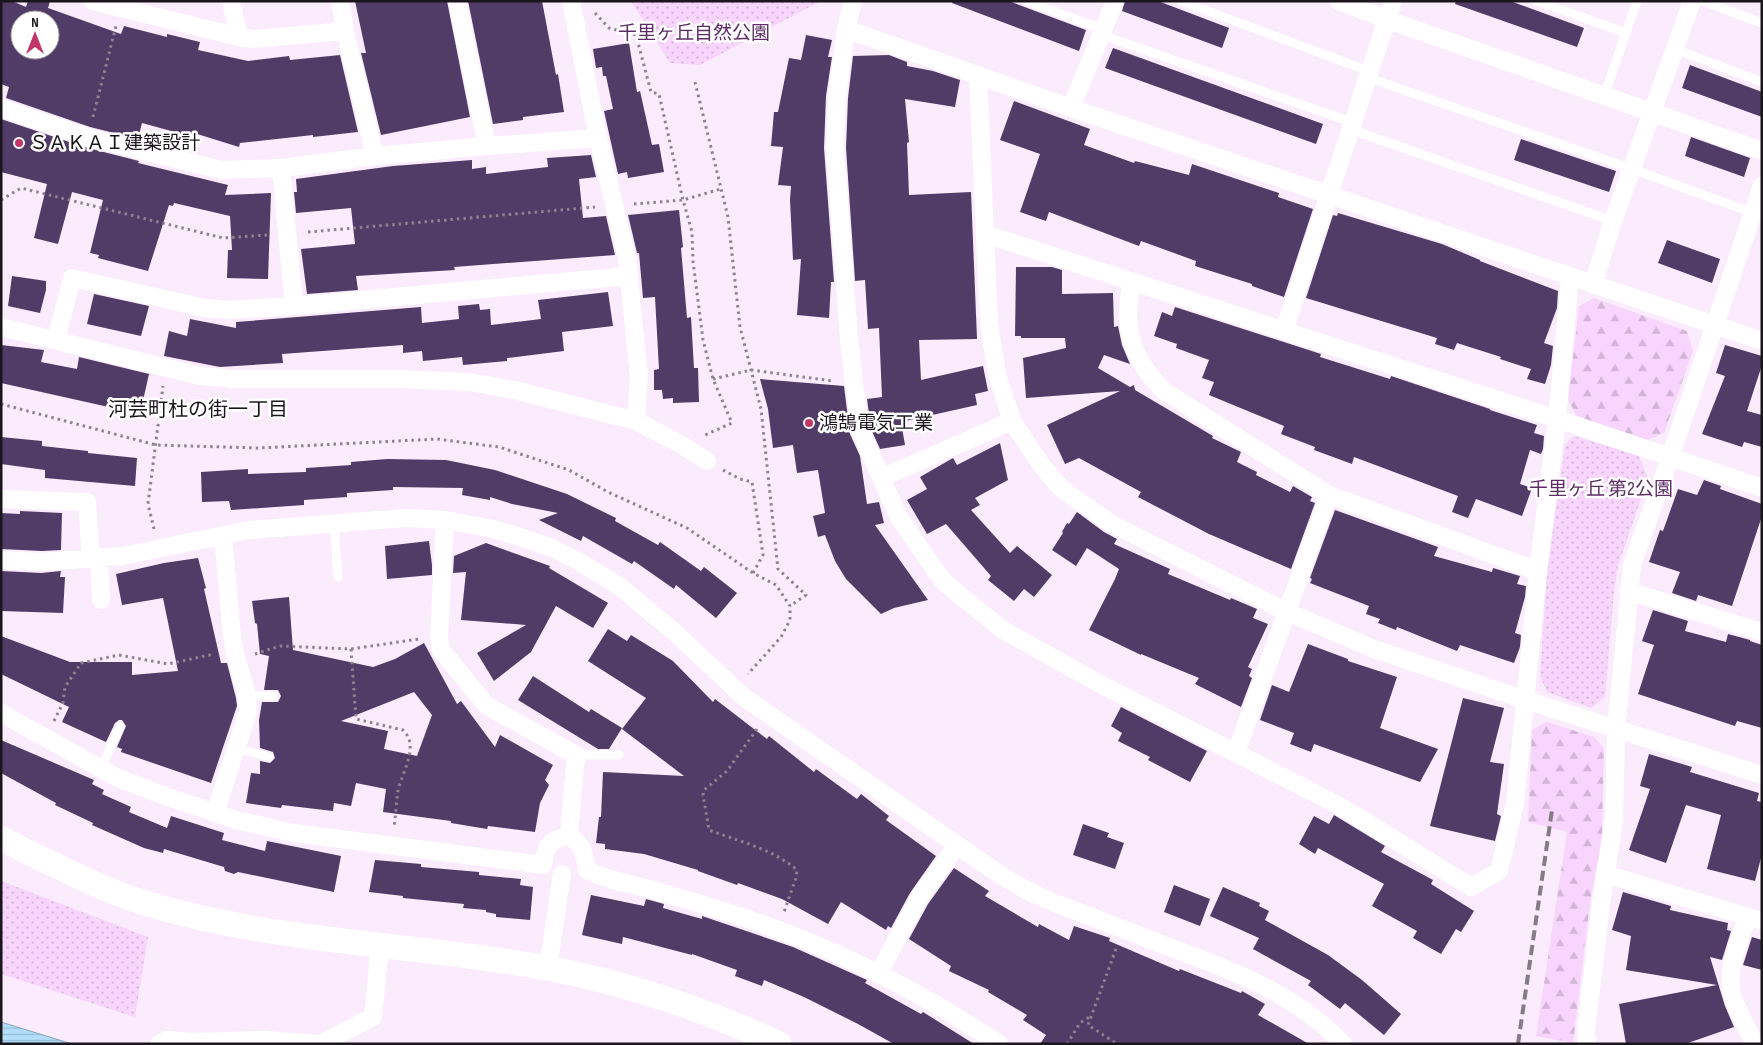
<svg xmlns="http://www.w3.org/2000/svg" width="1763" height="1045" font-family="'Sofia Sans Condensed','Noto Sans JP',sans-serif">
<defs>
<pattern id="forest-firs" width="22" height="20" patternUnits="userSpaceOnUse" patternTransform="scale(1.25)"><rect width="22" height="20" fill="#f7d5fc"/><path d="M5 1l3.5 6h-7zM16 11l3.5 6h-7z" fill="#d3b6d7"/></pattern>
<pattern id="park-dots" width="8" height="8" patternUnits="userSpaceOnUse" patternTransform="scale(1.25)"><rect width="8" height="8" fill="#f7d5fc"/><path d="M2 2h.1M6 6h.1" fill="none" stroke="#d3b6d7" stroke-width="1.8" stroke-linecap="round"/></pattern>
<pattern id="water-rules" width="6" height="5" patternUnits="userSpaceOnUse" patternTransform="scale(1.25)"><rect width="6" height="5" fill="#b2defb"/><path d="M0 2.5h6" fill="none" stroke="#98bed7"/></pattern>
</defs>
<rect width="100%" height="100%" fill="#faecfd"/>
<path fill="url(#forest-firs)" d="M1594 298 1687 331 1693 351 1664 433 1647 440 1577 416 1568 400 1579 306Z
M1547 722 1594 737 1604 748 1602 835 1590 903 1573 1043 1536 1036 1567 832 1528 822 1532 730Z"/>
<path fill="url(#park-dots)" d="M631 1H821L700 65 670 63Z
M1574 436 1639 456 1648 478 1618 566 1614 592 1605 697 1591 708 1547 692 1540 676 1547 573 1565 445Z
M1 881 148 937 135 1017 1 974Z"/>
<path fill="url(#water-rules)" stroke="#85a2b8" d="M1 1022 72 1044H1Z"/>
<path fill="#513b67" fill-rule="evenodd" d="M1 1H12L26 7 28 1H50L48 8 121 34 124 26 167 37V34L200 42 198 50 248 61 289 56 290 60 340 55 358 132 313 137V135L240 143 239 147 194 133 193 137 142 123 138 139 90 127 6 98 9 87 1 84ZM20 20H50V50H20Z
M355 1H447L470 117 381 135 361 53H366Z
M468 1H542L556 75 558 74 564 112 523 117V120L493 124Z
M952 1H1009L1086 30 1079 51 952 3Z
M1125 1H1158L1229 28 1222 48 1122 11Z
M1456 1H1510L1584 28 1577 47 1455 4Z
M806 35 832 40 828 57H832L826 96 824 148 834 282H831L829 318 797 315 801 259 793 260 790 200 791 186 778 185 783 147 771 146 774 112H778L789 58 801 60Z
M629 43 637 92 640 91 652 145 659 144 664 172 628 178 627 172 618 174 604 111 613 109 606 76H603L602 67 596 68 593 49Z
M1113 48 1323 124 1316 144 1105 68Z
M889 55 907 62V66L933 71 960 80 955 107 905 99 909 142 907 143 909 195 971 192 977 339 919 340 921 380 983 366 988 391 975 394 977 405 901 422 905 445 880 449 871 429 867 399 882 397 879 328 868 329 865 280 855 281 846 148 848 98 853 56Z
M1690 65 1762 92V117L1682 88Z
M1014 101 1090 129 1084 145 1134 163 1135 161 1189 175 1192 164 1279 193 1278 197 1313 209 1284 297 1252 286V284L1195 266 1196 261 1141 241 1139 246 1049 212 1046 221 1020 212 1040 154 1000 140Z
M1 119 84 147 139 161 138 163 228 185 225 195 271 193 268 279 227 278 228 250H232L230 216 174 203 173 206 169 205 148 271 98 258 99 255 90 253 103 200 72 192 58 244 34 238 47 184 1 172Z
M1691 137 1750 158 1744 177 1685 156Z
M1521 139 1616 171 1609 192 1514 160Z
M591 155 596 177 579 179 583 218 606 216 615 255 454 267 455 270 356 276 358 290 307 294 301 249 355 244 351 208 296 213 294 192H297L296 179 393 166 472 160V169L486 167V174L548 167 547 158Z
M679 210 683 247 681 248 687 318 691 317 694 368H698L699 402 673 403V398L663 399 662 390H654V370L659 369 655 297 643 298 639 253H637L628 215Z
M1338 213 1442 244 1480 260V261L1558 291 1557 308 1544 343 1553 346 1551 365 1545 384 1527 379 1531 369 1500 359 1501 357 1457 343 1454 350 1435 344 1437 338 1306 298 1333 215 1337 216Z
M1667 240 1720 259 1712 283 1658 263Z
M1016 267H1052L1062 270V294L1113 293 1114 327 1118 326 1122 345 1130 364 1104 355 1098 368 1130 387 1134 385 1135 390 1213 436 1212 438 1241 452 1237 462 1257 472 1256 475 1290 492 1293 486 1312 497 1310 501 1315 503 1291 569 1209 534 1138 497 1141 492 1079 458 1065 464 1047 425 1120 391 1026 398 1023 358 1066 348 1065 338H1021V336H1015Z
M12 276 46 281V290L40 313 8 306Z
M608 292 613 326 562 332 564 351 507 358V361L463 365 462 357 423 361 422 351 403 353V345L282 354 283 363 220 367 164 356 169 331 187 336 190 319 236 328V322L421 307 422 323 459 319 458 306 479 304 480 310 490 309 491 325 541 319 538 300Z
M94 294 149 306 141 336 87 324Z
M1175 307 1321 354 1320 357 1390 379 1391 376 1490 409V410L1537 425 1534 433 1544 436 1543 449 1541 454 1530 450 1520 484 1532 488 1522 516 1476 499 1468 518 1452 512 1458 496 1354 457 1352 464 1314 450 1315 447 1281 434 1284 426 1209 395 1214 382 1202 378 1209 360 1176 348 1177 344 1154 336 1162 312 1172 316Z
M1 345 44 350 41 362 77 369 79 357 149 374 140 414 1 383Z
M1725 345 1762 356V365L1747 411 1762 415V447L1744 442 1742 447 1702 434 1725 376 1716 373Z
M760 379 844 386 850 434 860 456 867 504 879 502 884 523 875 525 928 600 894 608 881 614 846 579 835 561 825 535 818 537 813 516 825 513 818 470 797 473 793 445 773 448 768 409Z
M1 437 42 441V446L88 451V453L137 458 135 486 45 478V470L1 464Z
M1000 443 1008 480 975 498 980 505 971 510 1010 553 1017 546 1052 575 1034 597 1024 589 1014 601 988 580 991 576 946 524 927 534 907 500 927 489 920 477 953 458 957 465Z
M387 459 446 460 495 470 567 494 616 518 615 521 658 545 660 542 701 571 704 567 737 593 716 618 676 585 674 589 634 561 632 564 583 536 581 541 539 520 558 513 512 504 490 497V500L462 495 463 488 393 487V490L347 493V497L304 500V505L231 510 229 501 202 502 201 472 248 469V474L306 472V468L351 465V462Z
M1704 480 1721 486 1720 489 1762 504V516L1732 606 1698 595 1696 601 1672 593 1680 572 1649 562 1660 530 1663 531 1678 489 1697 495Z
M1335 510 1438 547 1434 556 1492 572 1493 568 1520 576 1517 584 1526 586 1525 597 1515 633 1521 635 1520 647 1514 663 1460 645 1457 651 1397 627 1396 630 1378 623 1380 619 1366 614 1369 606 1310 583 1312 579 1310 578Z
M20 511 62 513 61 550 42 551 1 549V513L20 514Z
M1077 512 1104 532 1117 539 1114 544 1170 569 1168 574 1230 600 1231 598 1257 609 1253 618 1268 624 1248 667 1252 669 1249 676 1252 678 1241 707 1195 684 1199 678 1141 654V655L1089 630 1115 579 1119 569 1087 548 1076 566 1052 550 1063 533 1062 532 1067 523 1069 524Z
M429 541 432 565V575L387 579 385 546Z
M486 543 550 566 549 568 608 603 593 628 556 606 531 652 494 681 477 653 526 625 461 620 466 572 453 573 454 556Z
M198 558 206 588 204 589 221 663H227L236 698 237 706 211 783 121 752 122 749 117 747 126 726 122 720H119L115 723 106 742 62 722 69 707 1 674V636L70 662H132V675L178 671 163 598 122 605 116 574 164 563Z
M1 571 41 573 61 571 60 577H65L63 613 1 611Z
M289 597 293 650 373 667 395 659 424 643 457 704 461 701 495 747 500 735 553 765 545 780 549 785 540 803 535 832 488 826 487 829 451 823V821L383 812 386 789 356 783 351 806 334 803 333 811 282 805 281 808 246 803 251 773 260 774V761L270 763 275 758 273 752 260 748 259 720 262 702H278L281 696 278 690H264L269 656 260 654 257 624 255 623 252 601ZM414 692 432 715 417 756 384 749 388 731 341 721Z
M1653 610 1688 621 1685 631 1726 642 1728 634 1750 640V641L1762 645V728L1737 721 1735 726 1638 694 1654 645 1642 641Z
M608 629 627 641 631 635 673 661 713 702 715 699 767 739 769 736 814 772 816 769 857 799 861 794 889 816 886 820 936 856 910 893 891 928 888 926 886 930 841 902 828 924 782 899 738 883 737 885 698 871V870L644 854 605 849V844L596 843 599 817H601L603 772 684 776 622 729 646 698 588 661Z
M1308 644 1348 659V661L1397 677 1380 728 1438 749 1420 782 1314 744 1311 752 1290 744 1294 733 1260 720 1272 685 1289 692Z
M533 676 589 712 591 709 622 728 609 749H598L518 700Z
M1463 698 1504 708 1490 762 1504 764 1497 814 1501 816 1495 841 1430 826Z
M1121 707 1207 751 1190 782 1148 760 1150 757 1118 741 1122 733 1111 726Z
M1 740 94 780 92 784 104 790 102 794 131 807 129 812 167 828 171 816 224 833 222 840 265 851 267 841 341 856 334 892 238 872 234 874 225 871 224 867 164 849 163 853 144 848 92 825 93 823 55 805 56 803 1 773Z
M1649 754 1692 767 1690 772 1759 793 1757 801 1762 802V854L1755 881 1707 869 1721 815 1686 805 1666 863 1629 850 1650 789 1640 786Z
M1334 815 1385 846 1381 852 1433 880 1431 884 1474 911 1461 932 1456 929 1441 954 1413 938 1417 931 1372 906 1384 884 1318 848 1315 854 1299 844 1314 816 1329 824Z
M1083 824 1109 833 1107 837 1124 843 1115 869 1073 855Z
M375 860 421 864V867L479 872V875L521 879 520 885 533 887 530 920 496 917V914L486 912V910L463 908 464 904 403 898V896L369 892Z
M954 868 989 891 985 896 1038 927 1039 924 1069 940 1074 926 1110 938 1109 941 1179 971 1180 969 1241 993 1242 991 1265 1004 1258 1015 1309 1044H1040L1046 1035 1023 1020 1027 1015 988 992 989 990 949 971 951 966 909 939 928 904Z
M1174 885 1210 899 1200 926 1164 912Z
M1223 887 1260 903 1259 906 1269 911 1265 920 1328 955 1362 980 1401 1014 1384 1035 1345 1003 1340 1009 1308 985 1311 981 1253 949 1259 938 1210 916Z
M1623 892 1671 906 1670 910 1728 923 1727 930 1731 931 1722 960 1710 957 1725 1006 1734 1027 1685 1044H1626L1619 1004 1717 985 1626 970 1631 936 1612 930Z
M591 895 644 906 646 899 664 904 663 908 702 919V916L793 947 867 980 865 983 921 1014 923 1012 974 1044H894L858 1024 804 997 764 980 762 986 735 976 737 970 692 954V955L623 937 622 944 582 935Z
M1752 937 1762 940V970L1743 965Z"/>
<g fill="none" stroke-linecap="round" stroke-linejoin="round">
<path stroke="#8d838f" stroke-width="3" stroke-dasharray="2.5 4" stroke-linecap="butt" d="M595 13 609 28 636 35 651 92 659 94 683 200 692 232 693 261 703 340 713 379 732 423 705 435
M695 82 728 217 740 327 761 409 778 569 806 595 790 606
M93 117 116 26
M1 200 21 188 223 238 267 235
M634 204 683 200 721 189
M308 232 595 207
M713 379 751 370 833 381
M1 404 156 445 259 448 437 439 499 447 569 470 608 492 687 528 753 573 776 585 790 606V620L781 637 748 674
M723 470 740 479 752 482 763 555 753 573
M154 529 148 504 163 386
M351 649 356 719 403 730C420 746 402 772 398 791 396 802 396 815 394 827
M255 654 280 646 351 649 419 639
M54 721 63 703 65 687 81 663 119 655 168 664 214 654
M757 729 727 771 704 790 703 795 709 830C738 841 773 849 797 870L796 878 784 912
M1116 949 1088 1025 1117 1044
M1067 1044 1080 1023 1091 1016"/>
<path stroke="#fff" stroke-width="9" d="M1027 1 1104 30
M1181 1 1371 72
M1537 1 1626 33
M1703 1 1762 23
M1102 35 1354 123
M1675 49 1762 82
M1369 78 1632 169 1753 213
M1604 96 1637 1
M1352 130 1613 221
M334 523 338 577
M247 696H275
M236 748 269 757
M576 755H619
M101 769 120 726"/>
<path stroke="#fff" stroke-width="18" d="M92 1 239 37 254 39 345 31 340 1
M231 1 239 37
M571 1 598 138
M853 1 846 29 837 97 835 148 849 339 854 384 861 432 898 516 935 570 946 584 1003 630 1102 685 1338 805 1471 887 1499 871 1515 803 1538 571 1557 419 1570 277
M1339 1 1388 20 1762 151
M846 29 1071 108 1762 341
M345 31 375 156
M978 75 989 325 997 374 1012 421 1042 466 1062 489 1110 523 1287 612 1374 649 1525 700 1762 775
M1 108 87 137 221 170 281 168 375 156 487 146 457 1
M1071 108 1115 1
M487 146 598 138 627 258 639 376 636 421
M985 234 1557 419 1762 488
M1132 282C1122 327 1131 358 1164 391L1329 495 1538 571
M1593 285 1613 221 1692 1
M294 306 629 276
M1 327 200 376 233 379H397L470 382 514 390 636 421 682 445 707 461
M1284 331 1393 1
M56 340 72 278 204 308 227 310 294 306 281 168
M881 478 1012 421
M1 499 87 502 91 559
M445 520 439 637 441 650 487 706 576 755 569 835
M99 558 101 600
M1 560 42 562 123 556 249 530 406 518 445 520 493 529 520 537 552 548 578 561 619 586 672 630 745 698 1002 876 1026 890 1052 902C1087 915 1123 929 1158 943 1223 967 1295 992 1343 1044
M1628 591 1762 632
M1 713 116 777 162 795 236 820 293 833 543 865C546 844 549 841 569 835
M1236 753 1329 495
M215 813 248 712 247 696 234 650 231 627 223 535
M569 835C584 846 584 853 587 870 606 880 627 883 648 889 680 897 711 907 742 917 835 948 918 990 999 1044
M1605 874 1762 921
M1748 917C1739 941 1725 971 1733 997 1738 1013 1747 1029 1755 1044
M548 968 562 874
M879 973 919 898 957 845
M159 1044 167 1040 191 1042 264 1040 320 1044 373 1017 380 945
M1587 1044 1586 1031 1601 904 1614 820 1616 730 1632 565 1670 458 1762 186"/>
<path stroke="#fff" stroke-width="25" d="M1 838C20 849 40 858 59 867 86 880 113 893 142 902 273 943 413 943 547 968 627 983 706 1010 779 1044"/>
<path stroke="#857b86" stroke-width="4" stroke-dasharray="10 5" stroke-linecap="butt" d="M1518 1044 1552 810"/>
</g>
<g fill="#c13568" stroke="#fff" stroke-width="2">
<circle cx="19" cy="143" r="5"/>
<circle cx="809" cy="423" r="5"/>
</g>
<g text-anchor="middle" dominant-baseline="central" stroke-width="5" stroke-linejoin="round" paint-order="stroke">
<g font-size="19" fill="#5e2d65" stroke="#fff">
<text x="694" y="33">千里ヶ丘自然公園</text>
<text x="1601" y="489">千里ヶ丘 第2公園</text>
</g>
<g font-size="19" fill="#1b151c" stroke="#fff" text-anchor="start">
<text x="29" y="143">ＳＡＫＡＩ建築設計</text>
<text x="819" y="423">鴻鵠電気工業</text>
</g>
<g font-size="20" fill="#1b151c" stroke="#fff">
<text x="198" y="410">河芸町杜の街一丁目</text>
</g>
</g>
<rect width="1763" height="1045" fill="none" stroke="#1b151c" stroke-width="5"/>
<g transform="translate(35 35)"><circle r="24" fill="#ffffff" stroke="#a4a1a4"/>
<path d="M0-4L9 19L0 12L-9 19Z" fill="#c13568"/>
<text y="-8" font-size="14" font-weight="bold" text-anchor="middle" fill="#1b151c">N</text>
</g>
</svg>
